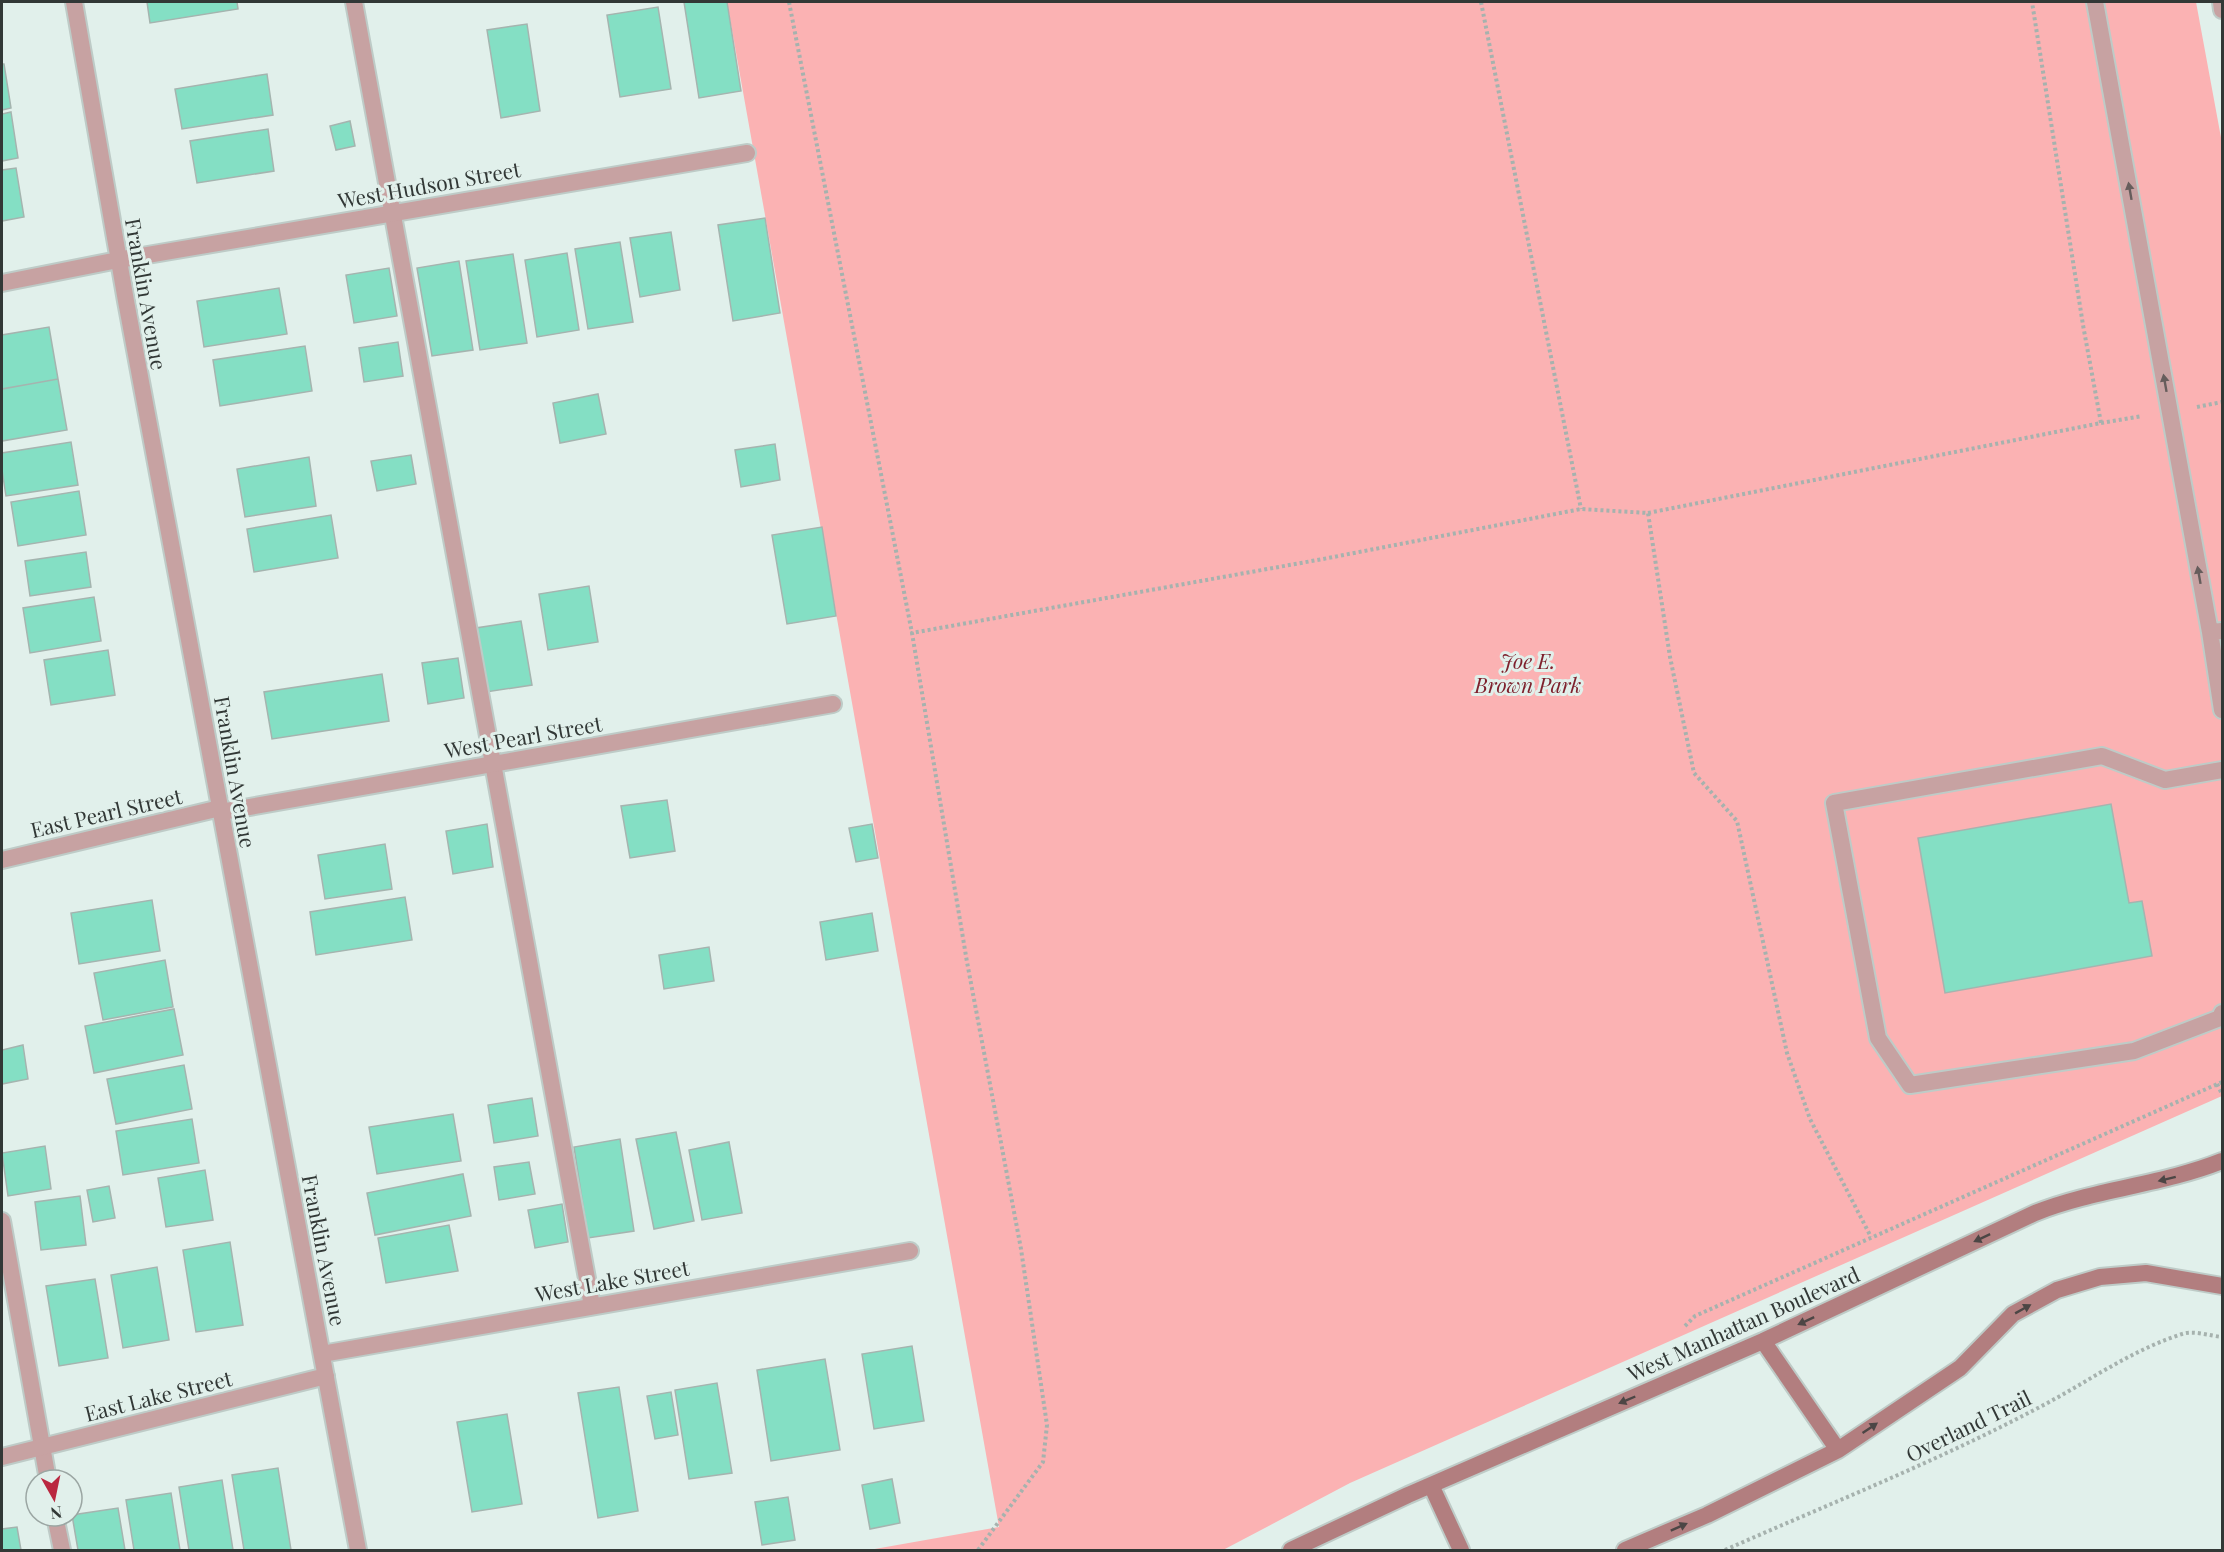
<svg xmlns="http://www.w3.org/2000/svg" width="2224" height="1552" font-family="'Playfair Display',serif">
<rect width="100%" height="100%" fill="#e1f0eb"/>
<path fill="#fbb2b3" d="M727 2H2196L2222 143V1096L1350 1483 1223 1550H869L999 1527Z"/>
<path fill="#84dfc4" stroke="#a5b4af" stroke-width="1.5" d="M147 2H237L238 9 150 23Z
M684 2H727L741 91 699 98Z
M658 7 671 89 620 97 607 15Z
M527 24 540 111 501 118 487 30Z
M2 64H4L11 108 2 110Z
M267 74 273 115 182 129 175 89Z
M11 112 18 158 2 161V114Z
M350 121 355 146 336 150 330 126Z
M268 129 274 171 197 183 190 141Z
M16 168 24 217 2 221V170Z
M765 218 780 313 733 321 718 225Z
M671 232 680 290 640 297 630 238Z
M620 242 633 322 588 329 575 249Z
M567 253 579 330 537 337 525 260Z
M513 254 527 343 480 350 466 261Z
M459 261 473 350 432 356 417 268Z
M389 268 397 316 354 323 346 275Z
M279 288 287 334 204 347 197 301Z
M49 327 58 379 2 389V335Z
M398 342 403 376 364 382 359 348Z
M305 346 312 391 220 406 213 360Z
M58 379 67 430 2 441V389Z
M598 394 606 434 560 443 553 403Z
M71 442 78 485 6 496 2 470V453Z
M775 444 780 480 741 487 735 450Z
M411 455 416 484 377 491 371 461Z
M309 457 316 506 245 517 237 469Z
M79 491 86 535 18 546 11 502Z
M331 515 338 558 254 572 247 529Z
M822 527 836 616 787 624 772 535Z
M86 552 91 587 30 596 25 561Z
M589 586 598 642 548 650 539 594Z
M94 597 101 641 30 653 23 608Z
M521 621 532 685 486 692 476 628Z
M108 650 115 695 51 705 44 660Z
M458 658 464 698 428 704 422 663Z
M382 674 389 721 272 739 264 692Z
M667 800 675 851 630 858 621 806Z
M2111 804 2129 903 2142 901 2152 956 1945 993 1918 838Z
M487 824 493 867 453 874 446 831Z
M872 824 878 858 856 862 849 828Z
M385 844 392 889 325 899 318 855Z
M405 897 412 940 316 955 310 912Z
M152 900 160 951 79 964 71 913Z
M872 913 878 951 826 960 820 922Z
M709 947 714 981 664 989 659 955Z
M165 960 173 1007 103 1020 94 973Z
M174 1009 183 1055 94 1073 85 1026Z
M23 1045 28 1079 2 1084V1050Z
M184 1065 192 1109 116 1124 107 1079Z
M532 1098 538 1136 494 1143 488 1105Z
M453 1114 461 1161 377 1174 369 1127Z
M192 1119 199 1163 123 1175 116 1131Z
M676 1132 694 1221 654 1229 636 1139Z
M620 1139 634 1231 588 1238 574 1147Z
M729 1142 742 1213 702 1220 689 1150Z
M45 1146 51 1189 8 1196 2 1153Z
M529 1162 535 1194 499 1200 494 1167Z
M205 1170 213 1220 166 1227 158 1178Z
M463 1174 471 1216 375 1235 367 1193Z
M109 1186 115 1218 93 1222 87 1190Z
M80 1196 86 1245 41 1250 35 1202Z
M562 1204 568 1242 535 1248 528 1210Z
M449 1225 458 1271 386 1283 378 1238Z
M230 1242 243 1325 196 1332 183 1250Z
M157 1267 169 1340 123 1348 111 1275Z
M95 1279 108 1358 59 1366 46 1286Z
M912 1346 924 1421 874 1429 862 1354Z
M825 1359 840 1450 771 1461 757 1370Z
M717 1383 732 1473 689 1479 675 1390Z
M619 1387 638 1511 598 1518 578 1393Z
M671 1392 678 1435 655 1439 647 1396Z
M507 1414 522 1504 472 1512 457 1422Z
M278 1468 291 1550H244L232 1475Z
M892 1479 900 1523 870 1529 862 1485Z
M222 1480 233 1550H189L179 1487Z
M171 1493 180 1550H134L126 1500Z
M788 1497 795 1540 762 1545 755 1502Z
M118 1508 125 1550H78L72 1515Z
M17 1527 21 1550H2V1529Z"/>
<g fill="none" stroke-linecap="round" stroke-linejoin="round">
<g stroke="#becbc7" stroke-width="20">
<path id="service" d="M354 2 592 1306
M2095 2 2210 632
M2222 631 2210 632 2222 710
M2222 770 2165 780 2102 756 1834 803 1878 1038 1910 1085 2134 1051 2220 1018 2222 1013
M2 1221 48 1480
M55 1516 62 1550"/>
</g>
<g stroke="#becbc7" stroke-width="20">
<path id="minor" d="M74 2 126 301 358 1550
M2221 2 2222 10
M2 283 118 260 747 153
M221 812 833 704
M2 860 220 808
M322 1354 910 1251
M2 1457 326 1376"/>
</g>
<g stroke="#becbc7" stroke-width="20">
<path id="secondary" d="M1763 1341 1838 1450
M1431 1485 1461 1550
M1291 1550 1408 1495 1763 1341 2035 1213C2095 1189 2162 1185 2222 1161
M1625 1550 1707 1515 1838 1450 1960 1368 2013 1314 2057 1290 2100 1277 2146 1273 2222 1286"/>
</g>
<path stroke="#a6b2ae" stroke-width="4" stroke-dasharray="3 3" stroke-linecap="butt" d="M789 2 912 633
M1481 2 1581 509
M2197 407 2222 402
M2101 423 2142 416
M1648 513 2101 423 2083 325 2032 2
M2217 1084 2222 1094
M1685 1326 1695 1316 2222 1082
M978 1550 1043 1462 1047 1425 1021 1249 967 962 912 633 1323 559 1581 509 1648 513 1670 657 1694 773 1737 821 1787 1053 1810 1119 1871 1237
M1725 1550C1829 1504 1935 1462 2036 1409 2085 1384 2129 1351 2182 1334 2193 1330 2211 1336 2222 1337"/>
<use href="#service" stroke="#c7a2a2" stroke-width="16"/>
<use href="#minor" stroke="#c7a2a2" stroke-width="16"/>
<use href="#secondary" stroke="#b27e7f" stroke-width="16"/>
</g>
<defs><path id="oneway-solid" d="M-6-.8H1V-3.2L6.5 0L1 3.2V.8H-6Z" transform="scale(1.5)"/></defs>
<g fill="#665d5c">
<use href="#oneway-solid" transform="translate(2130 191) rotate(-100)"/>
<use href="#oneway-solid" transform="translate(2165 383) rotate(-100)"/>
<use href="#oneway-solid" transform="translate(2199 575) rotate(-100)"/>
</g>
<g fill="#4c4645">
<use href="#oneway-solid" transform="translate(2167 1179) rotate(166)"/>
<use href="#oneway-solid" transform="translate(1982 1238) rotate(155)"/>
<use href="#oneway-solid" transform="translate(2023 1309) rotate(-29)"/>
<use href="#oneway-solid" transform="translate(1806 1321) rotate(155)"/>
<use href="#oneway-solid" transform="translate(1627 1400) rotate(157)"/>
<use href="#oneway-solid" transform="translate(1870 1428) rotate(-34)"/>
<use href="#oneway-solid" transform="translate(1679 1527) rotate(-24)"/>
</g>
<g text-anchor="middle" dominant-baseline="central" stroke-width="6" stroke-linejoin="round" paint-order="stroke">
<g font-size="21" fill="#323836" stroke="#e1f0eb">
<text transform="translate(429 184) rotate(-10)">West Hudson Street</text>
<text transform="translate(147 294) rotate(80)">Franklin Avenue</text>
<text transform="translate(523 736) rotate(-10)">West Pearl Street</text>
<text transform="translate(236 772) rotate(80)">Franklin Avenue</text>
<text transform="translate(106 812) rotate(-13)">East Pearl Street</text>
<text transform="translate(325 1250) rotate(79)">Franklin Avenue</text>
<text transform="translate(612 1280) rotate(-10)">West Lake Street</text>
<text transform="translate(1743 1323) rotate(-24)">West Manhattan Boulevard</text>
<text transform="translate(158 1395) rotate(-14)">East Lake Street</text>
<text transform="translate(1968 1425) rotate(-26)">Overland Trail</text>
</g>
<g font-size="21" font-style="italic" fill="#7e212d" stroke="#e1f0eb">
<text x="1528" y="660">Joe E.<tspan x="1528" dy="24">Brown Park</tspan></text>
</g>
</g>
<rect width="2224" height="1552" fill="none" stroke="#323836" stroke-width="6"/>
<g transform="translate(54 1498) rotate(171)"><circle r="28" fill="#e1f0eb" stroke="#9ba6a3" stroke-width="1.5"/>
<path d="M0-4.5L10 22L0 15L-10 22Z" fill="#ba2840"/>
<text y="-9" font-size="16" font-weight="bold" text-anchor="middle" fill="#323836">N</text>
</g>
</svg>
